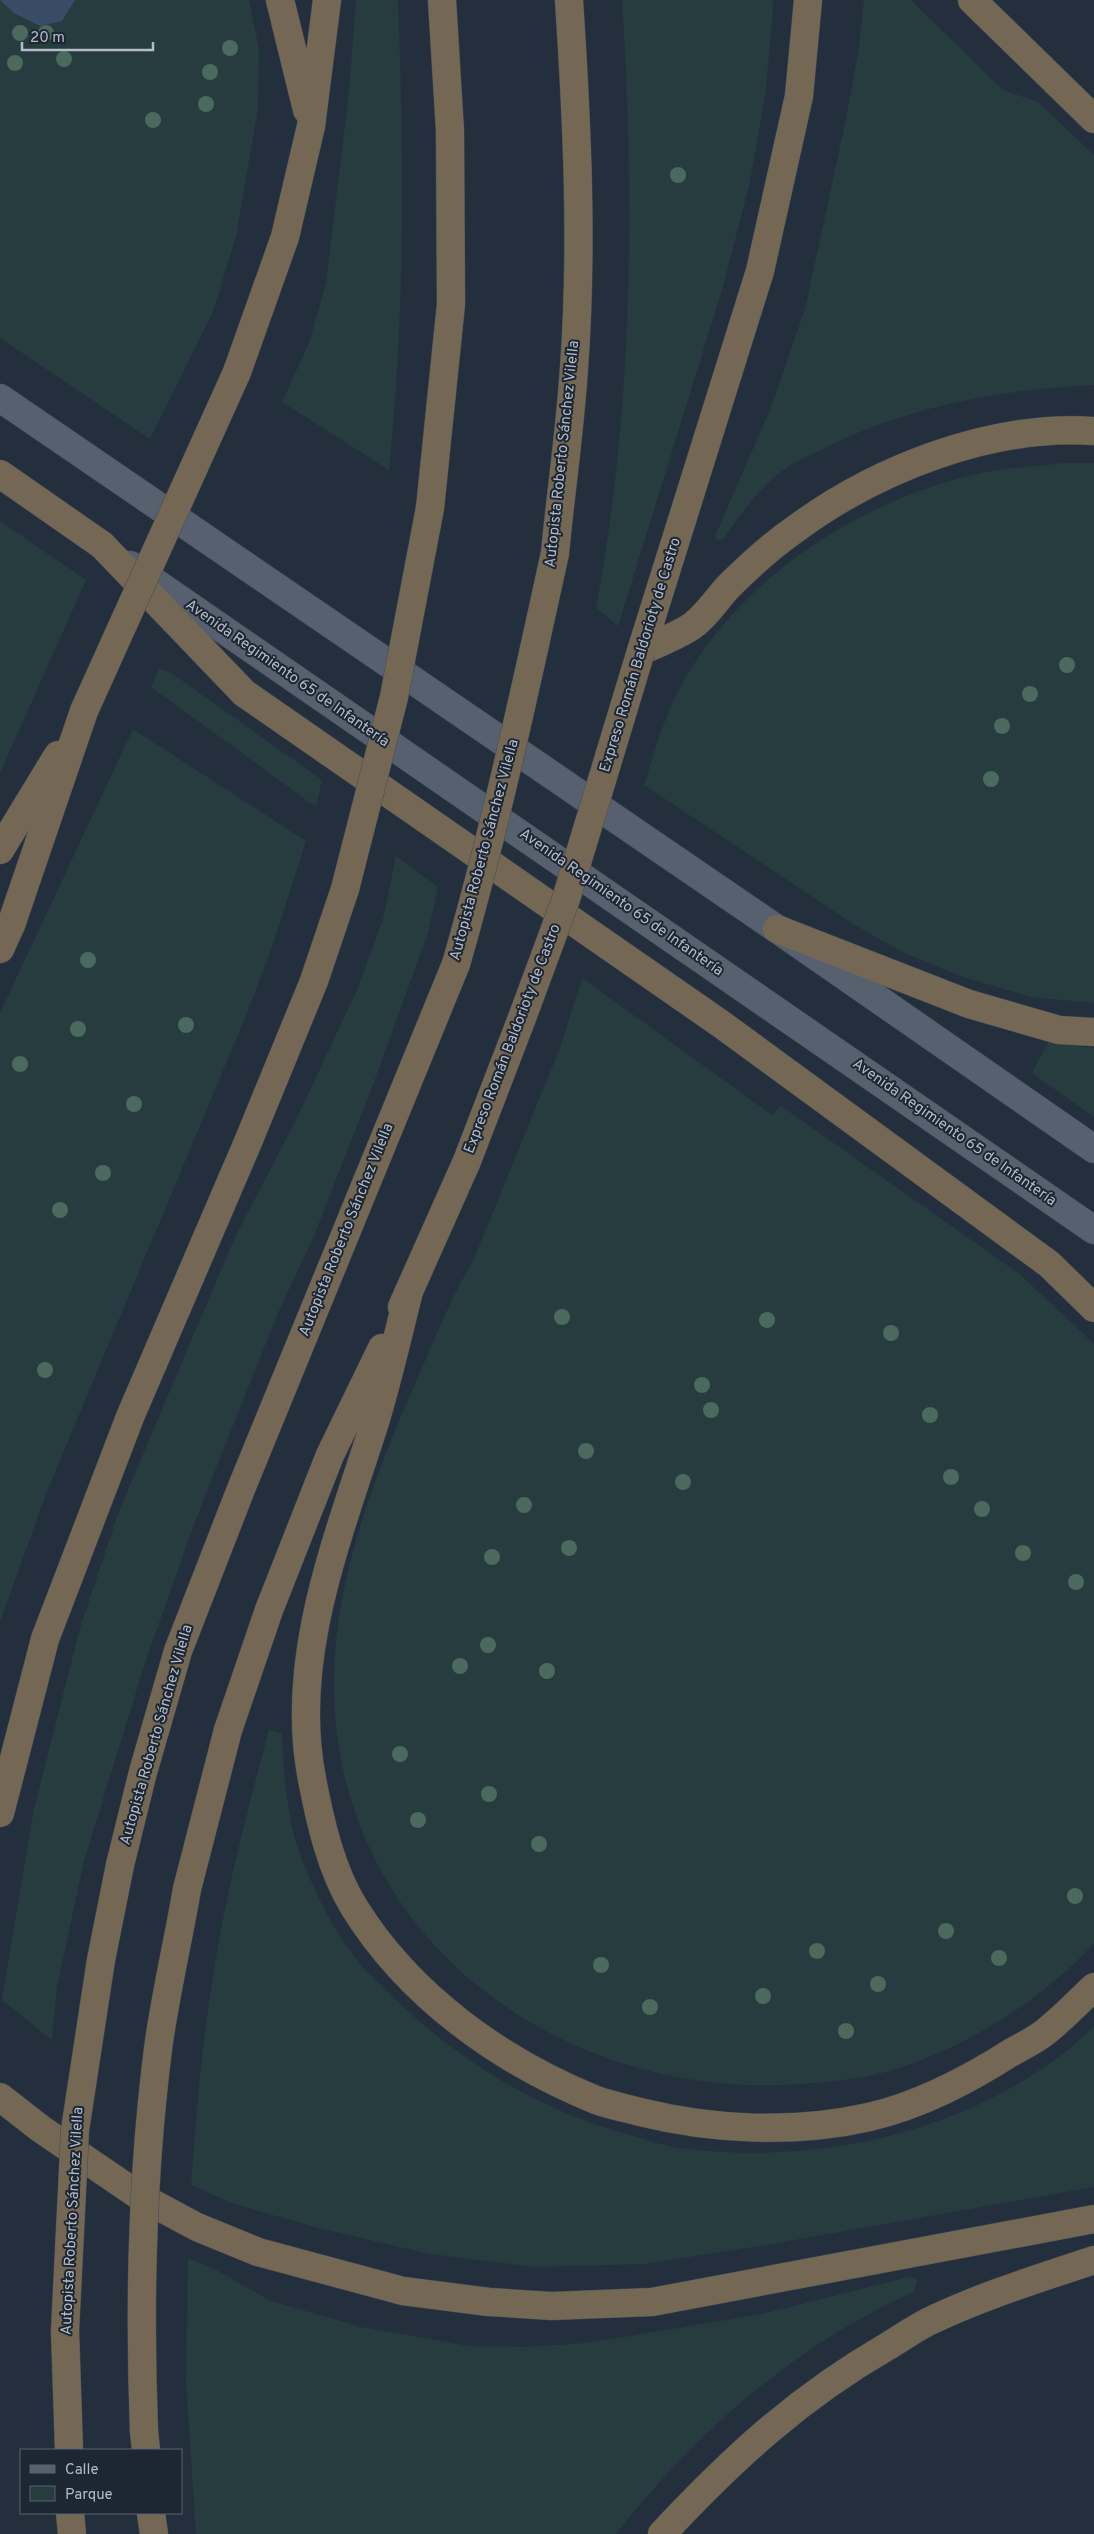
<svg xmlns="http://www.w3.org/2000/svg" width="1094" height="2534" font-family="Overpass,sans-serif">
<rect width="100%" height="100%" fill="#242f3e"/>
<path fill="#263c3f" d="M0 0H249L259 49 258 109 236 236 213 312 150 439 0 338Z
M356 0H398C404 157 405 313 389 470L282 402 309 343 326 283 349 92Z
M622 0H773V7L766 89 750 182 722 290 618 626 596 608C633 411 635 200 622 0Z
M864 0H911L1003 90 1038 102 1094 155V385C1000 390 908 406 823 449 812 455 800 459 789 466 762 484 742 512 724 538L718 541 715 536 770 410 805 309 846 119 859 47Z
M1062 463H1094V1003L1031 997 960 976 904 953 855 925 644 785C655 751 665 713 683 682 743 577 855 504 972 475 1001 468 1033 467 1062 463Z
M0 521 86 580 0 773Z
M159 669 170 672 322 780 316 807 151 687Z
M133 729 306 841 272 947 247 1013 46 1494 0 1622V1013Z
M396 856 438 887 428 933 374 1082 314 1236 278 1313 224 1448 193 1527 145 1663 84 1861 57 1987 52 2040 2 2000 34 1809 80 1628 119 1511 235 1237 295 1122 357 990 383 919Z
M582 978 772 1115 781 1106 1021 1275 1094 1344V1943C1044 1999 961 2051 889 2071 861 2079 829 2082 801 2084 591 2100 383 1974 341 1760 315 1625 365 1497 419 1375 436 1336 451 1297 473 1261L560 1048Z
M1049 1041 1094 1048V1117L1032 1073Z
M269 1730 282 1733C284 1777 287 1825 304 1865 318 1898 334 1931 356 1959 365 1972 379 1982 390 1994 459 2062 543 2113 637 2137 651 2141 665 2146 679 2148 824 2167 986 2129 1094 2027V2187L766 2245 645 2264 533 2267 430 2254 318 2228 234 2204 191 2185C196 2110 203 2036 215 1963 228 1885 248 1807 269 1730Z
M188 2258 218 2271 271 2301 361 2327 469 2346 527 2347 587 2343 762 2314 909 2277 917 2279 914 2292C796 2344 695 2433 616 2534H196L186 2382Z"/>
<path fill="#394c67" d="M0 0H75L62 21 40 26 14 13Z"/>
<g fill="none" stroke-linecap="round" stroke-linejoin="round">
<g stroke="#414a57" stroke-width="29">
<path id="major" d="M0 398 777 929 1094 1149
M130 565 1094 1230"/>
</g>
<g stroke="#434c59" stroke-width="29">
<path id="highway" d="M280 0 307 110
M972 0 1094 119
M237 372 285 237 311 126 327 0
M0 474 102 545 244 693 721 1024 1049 1264 1094 1308
M430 508 451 304 450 131 442 0
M555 553C561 491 570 430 574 368 583 246 577 122 569 0
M641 651 760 271 799 96 808 0
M641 651C657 644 674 637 689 628 704 619 716 600 728 587 748 567 771 546 794 530 876 469 991 424 1094 431
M0 850 58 755
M777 929 969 1004 1059 1030 1094 1032
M0 949 11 925 84 711
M409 1291C398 1335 388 1379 375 1422 339 1536 288 1657 312 1779 320 1821 331 1870 354 1907 409 1996 500 2061 596 2100 610 2105 625 2108 640 2112 713 2130 795 2134 869 2117 921 2105 968 2080 1012 2052 1023 2046 1035 2040 1044 2033 1062 2019 1078 2002 1094 1987
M402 1307 467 1161 522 1018
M0 1813 45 1639 130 1417 248 1142 314 981 345 889
M120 1865 143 1772 178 1651 241 1489 456 964
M187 1889 228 1730 269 1610 330 1455 382 1348
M0 2097 41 2129 141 2197 197 2227 258 2252 403 2291 489 2302 552 2306 652 2302 1094 2219
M65 2331 69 2450
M144 2431 146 2450
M70 2513 72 2534
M151 2513 154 2534
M662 2534C733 2458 798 2398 888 2346 903 2337 918 2326 934 2319 985 2295 1040 2278 1094 2260"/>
</g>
<use href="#major" stroke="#56606e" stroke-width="28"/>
<use href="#highway" stroke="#746855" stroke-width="28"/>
<g stroke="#434c59" stroke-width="29" stroke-linecap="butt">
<path id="highway-bridge" d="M84 711 237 372
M345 889 394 697 430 508
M456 964C495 829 525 691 555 553
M522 1018 566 899 641 651
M65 2331 75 2130 101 1960 120 1865
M144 2431C139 2304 142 2175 158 2049 165 1996 178 1942 187 1889"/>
</g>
<use href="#highway-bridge" stroke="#746855" stroke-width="28"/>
</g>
<g fill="#4b6a5d">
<circle cx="20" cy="33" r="8"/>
<circle cx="46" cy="33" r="8"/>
<circle cx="230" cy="48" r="8"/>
<circle cx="64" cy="59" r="8"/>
<circle cx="15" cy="63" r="8"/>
<circle cx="210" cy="72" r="8"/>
<circle cx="206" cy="104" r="8"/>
<circle cx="153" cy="120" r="8"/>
<circle cx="678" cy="175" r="8"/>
<circle cx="1067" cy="665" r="8"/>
<circle cx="1030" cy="694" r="8"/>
<circle cx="1002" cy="726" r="8"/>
<circle cx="991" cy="779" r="8"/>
<circle cx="88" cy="960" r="8"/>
<circle cx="186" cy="1025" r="8"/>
<circle cx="78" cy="1029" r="8"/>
<circle cx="20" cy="1064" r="8"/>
<circle cx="134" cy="1104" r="8"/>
<circle cx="103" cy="1173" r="8"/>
<circle cx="60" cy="1210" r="8"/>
<circle cx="562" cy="1317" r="8"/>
<circle cx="767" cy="1320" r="8"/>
<circle cx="891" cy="1333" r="8"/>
<circle cx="45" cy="1370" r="8"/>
<circle cx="702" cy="1385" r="8"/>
<circle cx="711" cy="1410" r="8"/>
<circle cx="930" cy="1415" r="8"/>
<circle cx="586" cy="1451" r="8"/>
<circle cx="951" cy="1477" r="8"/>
<circle cx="683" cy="1482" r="8"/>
<circle cx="524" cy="1505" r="8"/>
<circle cx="982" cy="1509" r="8"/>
<circle cx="569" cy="1548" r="8"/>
<circle cx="1023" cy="1553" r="8"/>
<circle cx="492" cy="1557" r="8"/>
<circle cx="1076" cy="1582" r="8"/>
<circle cx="488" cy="1645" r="8"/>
<circle cx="460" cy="1666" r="8"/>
<circle cx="547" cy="1671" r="8"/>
<circle cx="400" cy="1754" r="8"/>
<circle cx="489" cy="1794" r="8"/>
<circle cx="418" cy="1820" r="8"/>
<circle cx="539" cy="1844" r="8"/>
<circle cx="1075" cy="1896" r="8"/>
<circle cx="946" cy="1931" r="8"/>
<circle cx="817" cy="1951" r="8"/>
<circle cx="999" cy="1958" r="8"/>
<circle cx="601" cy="1965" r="8"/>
<circle cx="878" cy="1984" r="8"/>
<circle cx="763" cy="1996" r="8"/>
<circle cx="650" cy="2007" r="8"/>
<circle cx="846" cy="2031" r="8"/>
</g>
<g text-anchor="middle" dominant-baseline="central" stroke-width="4" stroke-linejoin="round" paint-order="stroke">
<g font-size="15" fill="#b4bcc9" stroke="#1d2633">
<text transform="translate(563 454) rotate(-84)">Autopista Roberto Sánchez Vilella</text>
<text transform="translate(641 655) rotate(-73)">Expreso Román Baldorioty de Castro</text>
<text transform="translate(287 674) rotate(35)">Avenida Regimiento 65 de Infantería</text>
<text transform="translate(485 850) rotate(-75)">Autopista Roberto Sánchez Vilella</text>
<text transform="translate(621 903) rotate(35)">Avenida Regimiento 65 de Infantería</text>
<text transform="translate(513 1039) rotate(-69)">Expreso Román Baldorioty de Castro</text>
<text transform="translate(954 1133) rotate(35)">Avenida Regimiento 65 de Infantería</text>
<text transform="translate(347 1230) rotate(-68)">Autopista Roberto Sánchez Vilella</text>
<text transform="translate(157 1735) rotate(-74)">Autopista Roberto Sánchez Vilella</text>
<text transform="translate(73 2221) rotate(-87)">Autopista Roberto Sánchez Vilella</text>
</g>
</g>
<rect x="20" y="2449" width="162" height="65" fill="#1d2633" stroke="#59626f"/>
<rect x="30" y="2465" width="25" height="8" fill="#56606e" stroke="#59626f"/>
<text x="65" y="2474" font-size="15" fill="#b4bcc9">Calle</text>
<rect x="30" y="2486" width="25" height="15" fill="#263c3f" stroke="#59626f"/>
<text x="65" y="2499" font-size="15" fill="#b4bcc9">Parque</text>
<path d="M22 42v8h131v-8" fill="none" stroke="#b4bcc9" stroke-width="2.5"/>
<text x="30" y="42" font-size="15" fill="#b4bcc9" stroke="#1d2633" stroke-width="4" paint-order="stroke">20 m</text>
</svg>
